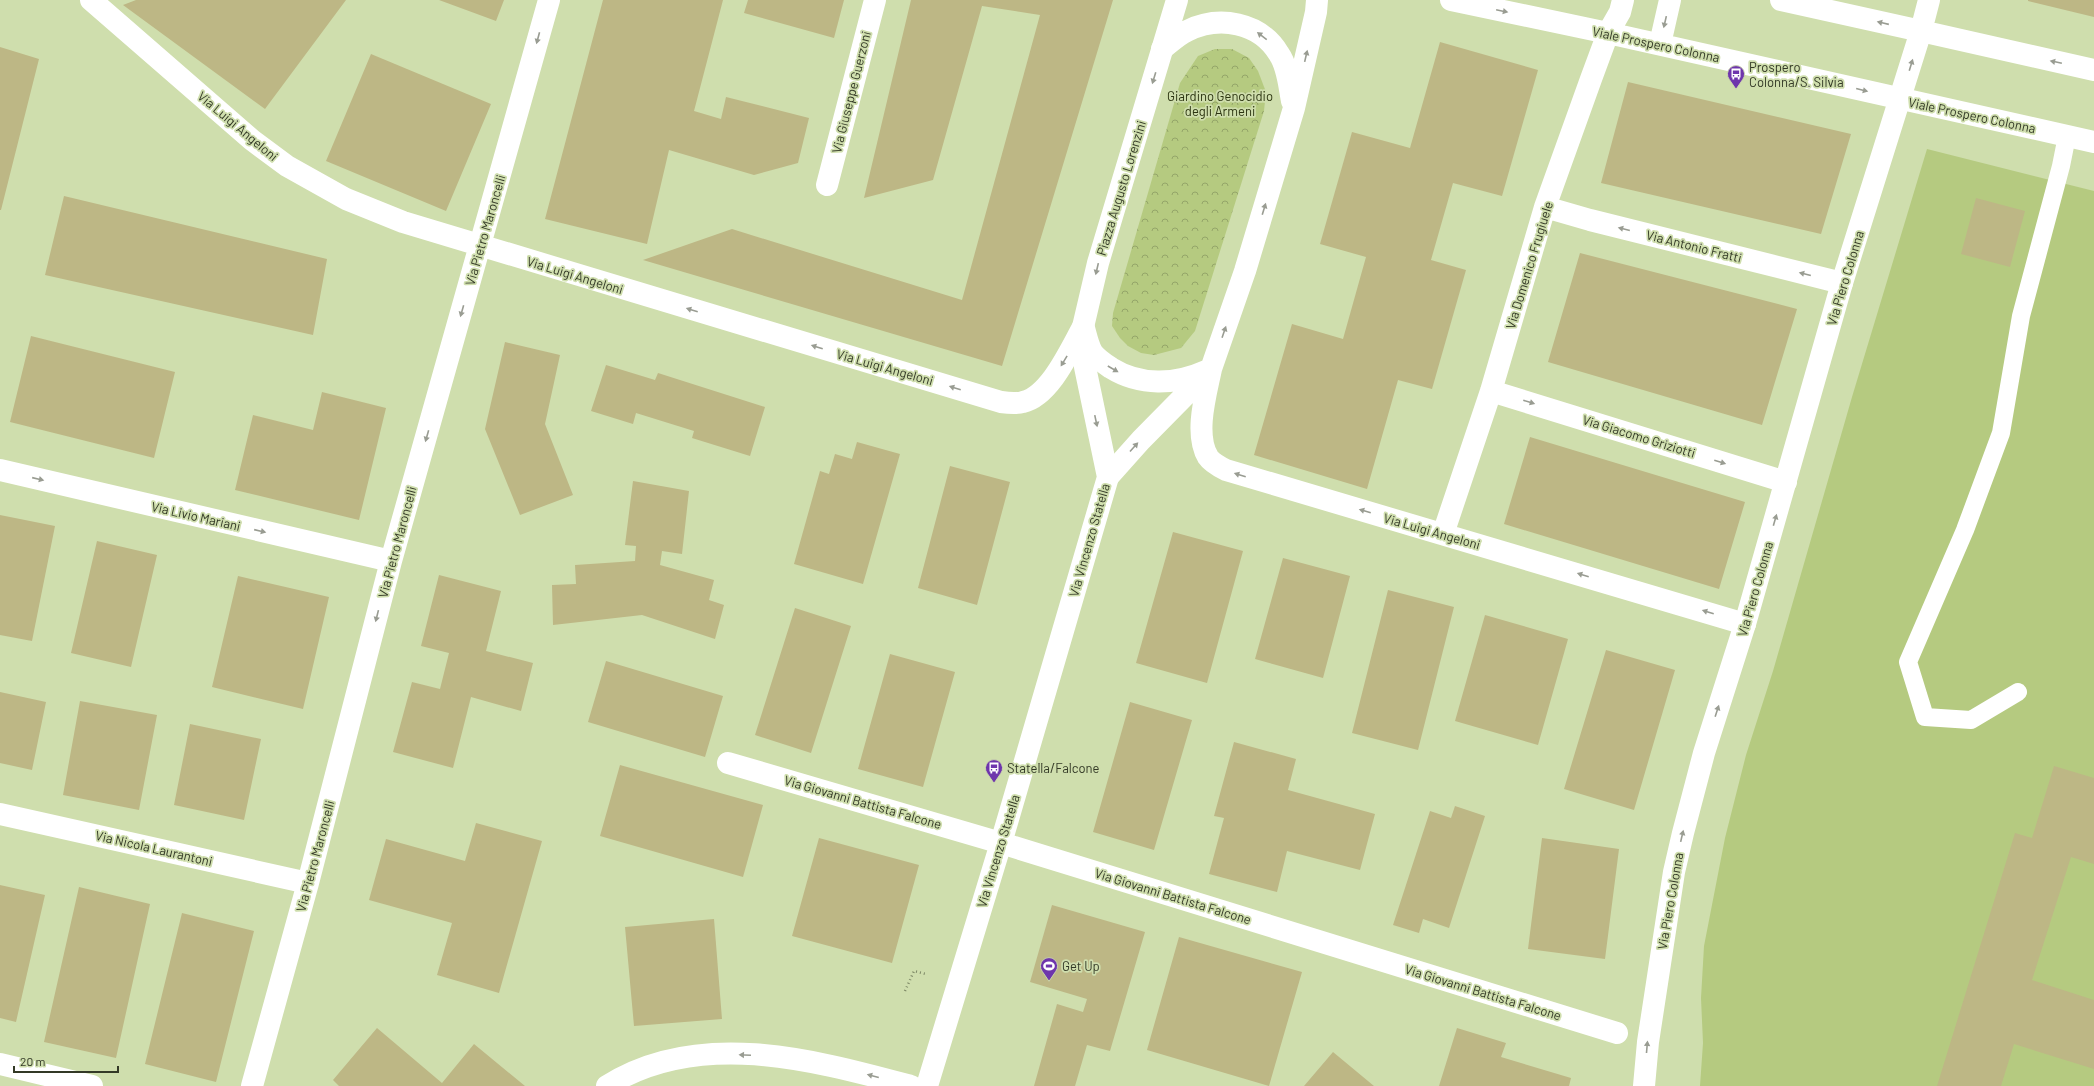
<svg xmlns="http://www.w3.org/2000/svg" width="2094" height="1086" font-family="Barlow,sans-serif">
<defs>
<pattern id="park-crowns" width="20" height="18" patternUnits="userSpaceOnUse"><rect width="20" height="18" fill="#b5ca80"/><path d="M2 6a3 3 0 1 1 6 0M12 15a3 3 0 1 1 6 0" fill="none" stroke="#94a569"/></pattern>
</defs>
<rect width="100%" height="100%" fill="#cfdead"/>
<path fill="#b5ca80" d="M1927 149 2094 191V1086H1700L1703 1043 1701 998 1704 946 1725 838 1746 755 1773 671 1852 397Z"/>
<path fill="url(#park-crowns)" d="M1215 49H1232L1249 58 1258 71 1266 92 1264 111 1195 331 1181 348 1154 355 1141 353 1128 346 1120 338 1112 326 1113 313 1180 83 1198 56Z"/>
<path fill="#bdb785" d="M136 0H346L265 109 123 5Z
M439 0H504L496 21Z
M603 0H723L694 111 721 119 726 97 809 118 798 163 754 175 669 150 647 244 545 219Z
M748 0H844L834 38 744 13Z
M911 0H1113L1002 366 643 260 732 229 962 300 1040 15 982 6 933 180 864 198Z
M2028 0H2094V17L2028 1Z
M1440 42 1538 70 1502 196 1453 183 1431 260 1466 270 1432 389 1398 380 1367 489 1254 455 1292 324 1343 339 1366 257 1320 244 1352 132 1410 148Z
M0 47 39 59 1 210H0Z
M371 54 491 104 446 211 326 161Z
M1628 82 1851 134 1821 234 1601 183Z
M64 196 327 259 313 335 45 275Z
M1976 198 2025 211 2010 267 1961 254Z
M1580 253 1797 309 1762 425 1548 362Z
M31 336 175 372 154 458 10 422Z
M505 342 560 355 545 424 573 495 520 515 485 429Z
M606 365 655 380 658 373 765 407 750 456 692 438 694 431 636 413 633 424 591 411Z
M322 392 386 408 359 520 235 490 253 415 313 430Z
M1530 437 1745 502 1719 589 1504 524Z
M857 442 900 454 863 584 794 564 820 471 829 474 835 454 852 459Z
M950 466 1010 482 977 605 918 588Z
M633 481 689 491 682 554 662 551 660 565 714 580 709 600 724 605 715 639 642 615 553 625 552 585 576 584 575 565 635 561 636 546 625 545Z
M0 515 55 526 32 641 0 635Z
M1173 532 1243 551 1207 683 1136 663Z
M97 541 157 555 131 667 71 653Z
M1283 558 1350 576 1323 678 1255 659Z
M439 575 501 591 486 651 533 663 521 711 471 697 453 768 393 752 412 682 440 689 449 653 421 646Z
M238 576 329 597 303 709 212 687Z
M1388 590 1454 607 1418 750 1352 733Z
M795 608 851 626 811 753 755 735Z
M1485 615 1568 639 1538 745 1455 721Z
M1606 650 1675 670 1634 810 1564 789Z
M890 654 955 672 923 787 858 769Z
M606 661 723 696 705 757 588 722Z
M0 692 46 702 32 770 0 763Z
M80 701 157 715 139 810 63 795Z
M1130 702 1192 720 1154 850 1093 832Z
M190 724 261 739 244 820 174 805Z
M1234 742 1296 759 1288 790 1375 814 1360 870 1287 851 1277 892 1209 874 1224 818 1214 816Z
M620 765 763 805 743 877 600 836Z
M2054 766 2094 778V864L2071 857 2032 980 2094 1000V1069L2014 1044 2001 1086H1937L2015 833 2032 838Z
M1455 806 1485 816 1449 928 1423 919 1419 933 1393 925 1430 811 1451 818Z
M476 823 542 841 499 993 437 975 452 923 369 900 386 839 465 861Z
M819 838 919 865 892 963 792 936Z
M1542 838 1619 849 1605 959 1528 949Z
M0 885 45 895 16 1022 0 1018Z
M79 887 150 904 116 1058 44 1042Z
M1052 905 1145 932 1110 1051 1087 1045 1075 1086H1034L1057 1004 1083 1012 1087 999 1030 982Z
M182 913 254 931 216 1082 145 1064Z
M714 919 722 1019 634 1026 625 927Z
M1179 937 1302 972 1269 1086 1147 1050Z
M377 1028 442 1083 474 1044 525 1086H339L333 1080Z
M1457 1028 1506 1043 1501 1057 1571 1078 1569 1086H1439Z
M1333 1052 1374 1086H1304Z"/>
<g fill="none" stroke-linecap="round" stroke-linejoin="round">
<path stroke="#7d8866" stroke-width="2.5" stroke-dasharray="1 3" stroke-linecap="butt" d="M905 991 914 971 926 974"/>
<path stroke="#fff" stroke-width="18" d="M2018 692 1971 720 1925 717 1908 662 1965 530 2001 433 2021 316 2061 166 2067 136"/>
<path stroke="#fff" stroke-width="22" d="M91 0 252 140 287 166 346 199 403 222 1001 402C1008 403 1016 404 1023 402 1050 396 1070 350 1083 327
M1451 0 1608 33 2094 142
M1929 0 1921 31 2094 70
M1660 44 1670 0
M1162 49C1170 43 1178 35 1187 31 1219 15 1260 22 1279 54 1288 67 1289 86 1292 101
M827 185 875 0
M1545 207 1590 220 1842 283
M1084 328C1086 335 1088 345 1092 352 1096 358 1105 364 1111 368 1140 386 1175 385 1206 371
M1211 369C1206 394 1194 434 1208 457 1212 463 1220 467 1226 470L1745 624
M1491 391 1786 482
M0 470 391 561
M1108 477 1141 440 1211 369 1245 271 1294 108 1316 12 1317 0
M1443 534 1491 391 1545 207 1591 79 1608 33 1620 12 1623 0
M728 763 1001 843 1617 1033
M0 814 308 883
M0 1064 92 1086
M252 1086 308 883 391 561 549 0
M607 1086C699 1028 814 1060 911 1086"/>
<path stroke="#fff" stroke-width="22" d="M927 1086 1001 843 1108 477 1085 367 1083 327 1098 263 1177 0
M1644 1086 1648 1042 1674 872 1683 833 1704 753 1745 624 1842 283 1921 31 1781 0"/>
</g>
<defs><path id="oneway-solid" d="M-6-.8H1V-3.2L6.5 0L1 3.2V.8H-6Z"/></defs>
<g fill="#999c92">
<use href="#oneway-solid" transform="translate(1502 11) rotate(12)"/>
<use href="#oneway-solid" transform="translate(1665 22) rotate(103)"/>
<use href="#oneway-solid" transform="translate(1883 23) rotate(-167)"/>
<use href="#oneway-solid" transform="translate(1262 36) rotate(-142)"/>
<use href="#oneway-solid" transform="translate(538 38) rotate(105)"/>
<use href="#oneway-solid" transform="translate(1306 56) rotate(-77)"/>
<use href="#oneway-solid" transform="translate(2056 62) rotate(-168)"/>
<use href="#oneway-solid" transform="translate(1911 65) rotate(-73)"/>
<use href="#oneway-solid" transform="translate(1154 78) rotate(107)"/>
<use href="#oneway-solid" transform="translate(1862 90) rotate(14)"/>
<use href="#oneway-solid" transform="translate(1264 209) rotate(-73)"/>
<use href="#oneway-solid" transform="translate(1624 229) rotate(-166)"/>
<use href="#oneway-solid" transform="translate(1097 269) rotate(103)"/>
<use href="#oneway-solid" transform="translate(1805 274) rotate(-166)"/>
<use href="#oneway-solid" transform="translate(692 310) rotate(-163)"/>
<use href="#oneway-solid" transform="translate(462 311) rotate(106)"/>
<use href="#oneway-solid" transform="translate(1224 332) rotate(-71)"/>
<use href="#oneway-solid" transform="translate(817 347) rotate(-163)"/>
<use href="#oneway-solid" transform="translate(1064 361) rotate(121)"/>
<use href="#oneway-solid" transform="translate(1113 369) rotate(30)"/>
<use href="#oneway-solid" transform="translate(955 388) rotate(-163)"/>
<use href="#oneway-solid" transform="translate(1529 402) rotate(17)"/>
<use href="#oneway-solid" transform="translate(1096 421) rotate(78)"/>
<use href="#oneway-solid" transform="translate(427 436) rotate(106)"/>
<use href="#oneway-solid" transform="translate(1134 447) rotate(-48)"/>
<use href="#oneway-solid" transform="translate(1720 462) rotate(17)"/>
<use href="#oneway-solid" transform="translate(1240 475) rotate(-163)"/>
<use href="#oneway-solid" transform="translate(38 479) rotate(13)"/>
<use href="#oneway-solid" transform="translate(1365 511) rotate(-164)"/>
<use href="#oneway-solid" transform="translate(1775 520) rotate(-74)"/>
<use href="#oneway-solid" transform="translate(260 531) rotate(13)"/>
<use href="#oneway-solid" transform="translate(1583 575) rotate(-163)"/>
<use href="#oneway-solid" transform="translate(1708 612) rotate(-163)"/>
<use href="#oneway-solid" transform="translate(377 616) rotate(104)"/>
<use href="#oneway-solid" transform="translate(1717 711) rotate(-72)"/>
<use href="#oneway-solid" transform="translate(1682 836) rotate(-77)"/>
<use href="#oneway-solid" transform="translate(1647 1047) rotate(-85)"/>
<use href="#oneway-solid" transform="translate(745 1055) rotate(-178)"/>
<use href="#oneway-solid" transform="translate(873 1076) rotate(-165)"/>
</g>
<defs>
<g id="bus-pin" transform="scale(0.9)"><path d="M0 17L-7.5 6A9.5 9.5 0 1 1 7.5 6Z" fill="#6e35ac" stroke="#cfdead"/><path d="M-5-6H5V4H4V6H2V4H-2V6H-4V4H-5ZM-3.5-4V0h7V-4ZM-3.5 1.2v1.5H-2V1.2ZM2 1.2v1.5H3.5V1.2Z" fill="#fff"/></g>
<g id="stadium-pin" transform="scale(0.9)"><path d="M0 17L-7.5 6A9.5 9.5 0 1 1 7.5 6Z" fill="#6e35ac" stroke="#cfdead"/><path d="M0-5a6.5 5 0 1 0 0 10a6.5 5 0 1 0 0-10ZM-3.5-1.8h7v3.6h-7Z" fill="#fff"/></g>
</defs>
<g fill-rule="evenodd">
<use href="#bus-pin" x="1736" y="74"/>
<use href="#bus-pin" x="994" y="768"/>
<use href="#stadium-pin" x="1049" y="966"/>
</g>
<g text-anchor="middle" dominant-baseline="central" stroke-width="3.5" stroke-linejoin="round" paint-order="stroke">
<g font-size="13" fill="#333926" stroke="#cfdead">
<text transform="translate(1656 44) rotate(12)">Viale Prospero Colonna</text>
<text transform="translate(851 92) rotate(-76)">Via Giuseppe Guerzoni</text>
<text transform="translate(1972 115) rotate(12)">Viale Prospero Colonna</text>
<text transform="translate(238 126) rotate(40)">Via Luigi Angeloni</text>
<text transform="translate(1121 188) rotate(-73)">Piazza Augusto Lorenzini</text>
<text transform="translate(485 230) rotate(-74)">Via Pietro Maroncelli</text>
<text transform="translate(1694 246) rotate(14)">Via Antonio Fratti</text>
<text transform="translate(1529 265) rotate(-73)">Via Domenico Frugiuele</text>
<text transform="translate(575 275) rotate(17)">Via Luigi Angeloni</text>
<text transform="translate(1845 278) rotate(-73)">Via Piero Colonna</text>
<text transform="translate(885 367) rotate(16)">Via Luigi Angeloni</text>
<text transform="translate(1639 436) rotate(17)">Via Giacomo Griziotti</text>
<text transform="translate(196 516) rotate(13)">Via Livio Mariani</text>
<text transform="translate(1432 531) rotate(16)">Via Luigi Angeloni</text>
<text transform="translate(1089 540) rotate(-74)">Via Vincenzo Statella</text>
<text transform="translate(397 542) rotate(-75)">Via Pietro Maroncelli</text>
<text transform="translate(1755 589) rotate(-74)">Via Piero Colonna</text>
<text transform="translate(863 802) rotate(16)">Via Giovanni Battista Falcone</text>
<text transform="translate(154 848) rotate(13)">Via Nicola Laurantoni</text>
<text transform="translate(998 851) rotate(-73)">Via Vincenzo Statella</text>
<text transform="translate(315 856) rotate(-75)">Via Pietro Maroncelli</text>
<text transform="translate(1173 896) rotate(17)">Via Giovanni Battista Falcone</text>
<text transform="translate(1670 901) rotate(-80)">Via Piero Colonna</text>
<text transform="translate(1483 992) rotate(17)">Via Giovanni Battista Falcone</text>
</g>
<g font-size="13" fill="#333926" stroke="#cfdead" text-anchor="start">
<text x="1749" y="67">Prospero<tspan x="1749" dy="15">Colonna/S. Silvia</tspan></text>
<text x="1007" y="768">Statella/Falcone</text>
<text x="1062" y="966">Get Up</text>
</g>
<g font-size="13" fill="#2c3511" stroke="#cfdead">
<text x="1220" y="96">Giardino Genocidio<tspan x="1220" dy="15">degli Armeni</tspan></text>
</g>
</g>
<path d="M14 1066v6h104v-6" fill="none" stroke="#333926" stroke-width="2"/>
<text x="20" y="1066" font-size="12" fill="#333926" stroke="#cfdead" stroke-width="3" paint-order="stroke">20 m</text>
</svg>
